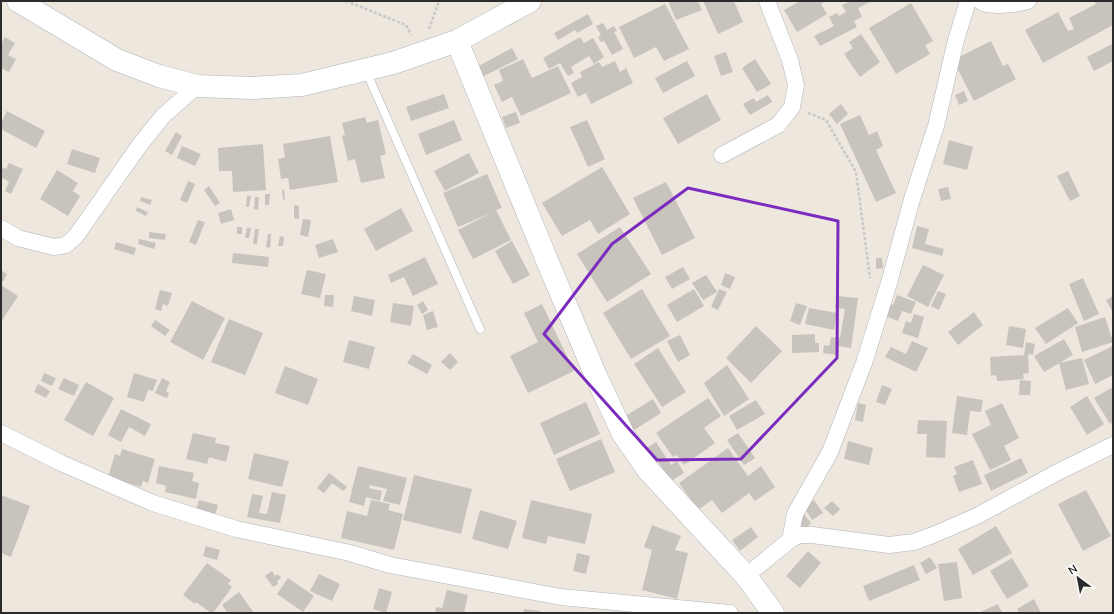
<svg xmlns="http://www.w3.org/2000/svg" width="1114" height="614" font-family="Mulish,sans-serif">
<rect width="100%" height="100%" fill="#ede7dd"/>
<path fill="#c8c4bd" d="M668 1H698L702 10 676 20Z
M703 1H734L743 22 718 34Z
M800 1H826L821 4 827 14 797 32 784 10Z
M851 1H872L858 8 862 17 854 21 857 27 820 46 814 36 834 26 829 17 837 13 839 16 846 12 842 5Z
M1094 1H1113V25L1043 63 1025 30 1058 12 1068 31 1074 29 1069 18 1096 4Z
M911 3 933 41 925 45 930 54 896 74 869 28Z
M665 4 689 49 664 61 656 47 634 58 619 27Z
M588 14 593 24 577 33 575 30 558 40 554 33Z
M603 23 607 30 614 26 617 31 614 32 623 49 612 55 604 41 601 42 598 37 601 35 596 26Z
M861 34 880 62 860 77 844 54 853 48 849 42Z
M5 37 15 43 8 55 16 59 9 72 1 68V44Z
M580 37 584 43 593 38 604 57 594 64 589 56 571 67 574 73 568 76 560 63 549 69 543 58Z
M991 41 1003 66 1008 64 1016 79 974 101 953 60Z
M1112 44 1113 46V61L1094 71 1087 57Z
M512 48 518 59 482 77 477 67Z
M726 52 733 72 721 76 714 56Z
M523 59 532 78 558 66 571 93 521 116 512 97 502 102 494 85 503 81 499 70Z
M755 59 771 84 757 92 742 68Z
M615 61 620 72 626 68 633 83 591 104 586 93 578 97 571 83 582 77 580 72 599 62 602 67Z
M687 61 695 76 663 93 655 78Z
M964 91 968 101 959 105 955 95Z
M444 94 449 108 411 121 406 107Z
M707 94 721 120 678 144 663 118Z
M768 95 772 102 750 115 743 104 754 98 756 102Z
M841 104 848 114 837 124 829 114Z
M7 111 45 131 36 148 1 129V123Z
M516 112 520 123 506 128 502 117Z
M860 115 869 135 877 131 883 146 876 150 896 193 876 202 840 124Z
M365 117 367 123 378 120 386 154 380 156 385 178 361 183 355 159 348 161 342 136 345 135 342 123Z
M454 120 462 140 426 155 418 134Z
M587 120 605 159 588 167 570 127Z
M176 132 182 136 172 155 165 151Z
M330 136 338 182 290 190 288 178 281 179 278 159 285 157 283 144Z
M949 140 973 147 967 170 943 164Z
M263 144 266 190 233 192 232 171H219L218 148Z
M182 146 201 154 195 166 177 158Z
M72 149 100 158 95 173 67 164Z
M469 153 479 173 445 191 434 171Z
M9 163 23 169 11 194 5 191 9 182 3 178 1 181V167L6 169Z
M602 167 630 214 598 234 590 220 562 236 542 203Z
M57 170 78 183 73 191 80 196 68 216 40 199Z
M1068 171 1080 196 1070 201 1057 176Z
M487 174 502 208 496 210 511 240 473 259 458 230 491 213 458 227 443 193Z
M188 181 195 184 187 203 180 200Z
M666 182 695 238 662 255 633 198Z
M209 186 220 203 215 206 204 190Z
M948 187 951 199 941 201 938 189Z
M284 189 285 199 283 200 282 190Z
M265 194H270L269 205H265Z
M247 196H251L249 207H246Z
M141 197 152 200 150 205 140 201Z
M255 197H259L258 210 254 209Z
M294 205 299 206V219L294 218Z
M137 207 148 212 146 216 136 211Z
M401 208 413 231 376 251 364 229Z
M231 209 234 220 221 224 218 213Z
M303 219 311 220 308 237 300 235Z
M198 220 205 222 196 245 189 242Z
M917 226 929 229 925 244 944 249 942 256 912 248Z
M237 227H242V234H237Z
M620 227 651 274 607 302 577 254Z
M247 228H251L249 238H245Z
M255 229H259L257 244H253Z
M149 232 166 234 165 240 149 238Z
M268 234H271L270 248 266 247Z
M280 236 284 237 283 246H278Z
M139 239 156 243 154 249 138 244Z
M333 239 338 252 319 258 315 245Z
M512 241 530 275 513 284 495 251Z
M116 242 136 248 134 255 114 249Z
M233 253 269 257 268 267 232 263Z
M425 257 438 284 413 296 404 277 391 283 388 275Z
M876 258H882L883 268 876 269Z
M923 265 944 275 928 307 907 296Z
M683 267 690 279 672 289 665 277Z
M1 270 7 274 3 282 1 281Z
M307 270 326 274 320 298 301 294Z
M725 273 735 277 730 289 721 285Z
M706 275 717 292 703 300 692 283Z
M1083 278 1099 314 1084 321 1069 284Z
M1 285 18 296 1 322Z
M642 289 670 336 631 359 603 313Z
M694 289 704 306 677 322 667 305Z
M719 289 727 292 718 310 711 307Z
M160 290 172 293 168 306 163 304 161 311 155 309Z
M938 291 946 294 939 310 931 306Z
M325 295H334L333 307 324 306Z
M897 295 916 302 911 314 902 311 898 321 885 316 890 304 893 305Z
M354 296 375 300 372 316 351 311Z
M837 296 858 298 851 348 839 346 838 355 823 353 824 345 829 346 831 337 840 338 845 309 835 308Z
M1113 296V313L1106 300Z
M192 301 225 318 203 360 170 342Z
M423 301 428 310 422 314 417 305Z
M393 303 414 306 411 326 390 322Z
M796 303 807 306 800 325 790 321Z
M542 304 574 371 528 393 510 356 538 342 524 313Z
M809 308 837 313 834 330 805 324Z
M1068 308 1078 323 1046 344 1035 328Z
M433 311 438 327 427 330 423 315Z
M974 312 983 325 958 345 948 332Z
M914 314 924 317 918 338 902 333 906 321 911 323Z
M1105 317 1113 342 1082 352 1075 327Z
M229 319 263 333 245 375 211 362Z
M155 320 170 330 165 336 151 326Z
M756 326 782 351 751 383 726 358Z
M1009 326 1026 329 1023 348 1006 345Z
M815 334V343H819V352L792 353V335Z
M680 335 690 355 678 362 667 341Z
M1064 339 1073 355 1044 372 1034 356Z
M349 340 375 347 369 369 343 362Z
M912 341 928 348 916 372 885 357 891 347 906 354Z
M1026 342 1035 344 1033 355 1028 354 1029 373 1023 374 1024 379 997 381 996 375 991 376 990 357 1024 355Z
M1113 346V375L1095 384 1084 360Z
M658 348 686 392 662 407 634 364Z
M450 353 458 362 450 370 441 362Z
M413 354 432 365 427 374 407 363Z
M1082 358 1089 384 1066 390 1059 363Z
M727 365 749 399 724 416 704 383Z
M285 366 318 379 308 405 275 393Z
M44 373 56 378 52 386 41 381Z
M134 373 157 380 153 391 148 390 144 402 127 397Z
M64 378 79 385 74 396 58 389Z
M162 378 170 382 166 391 169 393 167 398 155 393Z
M1020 380 1031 381 1030 395H1019Z
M86 382 114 398 93 436 64 420Z
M38 384 50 391 46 398 34 392Z
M882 385 892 389 885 405 876 402Z
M1113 387V422L1110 424 1094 398Z
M957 396 983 400 981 412 970 411 967 435 952 433Z
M1087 396 1104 424 1087 435 1070 407Z
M708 398 721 416 704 428 715 443 684 465 677 455 673 457 656 433Z
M653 399 661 413 628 434 619 420Z
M756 400 765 414 737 430 729 416Z
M586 402 600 434 554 455 540 423Z
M858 403 866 405 863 422 855 420Z
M1002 403 1019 438 1004 446 1011 460 990 470 972 434 991 425 985 411Z
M121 409 151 424 145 436 129 427 121 442 108 435Z
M918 420 947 421 945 458 926 457 927 434H917Z
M193 433 216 438 215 443 230 446 226 462 209 457 207 464 186 459Z
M738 433 755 458 744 465 727 440Z
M601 439 615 472 570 491 556 459Z
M848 441 873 448 869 465 844 459Z
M656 442 671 465 677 461 684 473 671 481 648 447Z
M728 448 748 476 761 466 775 487 755 501 749 493 722 513 712 500 698 510 679 483Z
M122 449 155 459 148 483 143 481 141 487 108 477 115 454 120 456Z
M254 453 289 461 282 487 248 479Z
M1021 458 1028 473 991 491 984 475Z
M973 460 982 484 959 492 953 476 957 474 954 467Z
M159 466 194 473 192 481 199 483 196 499 165 492 166 486 156 483Z
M358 466 407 478 400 505 383 501 387 489 370 485 369 488 382 491 380 501 366 497 364 506 349 502Z
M329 473 347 487 343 491 332 483 324 493 317 488Z
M414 475 472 489 461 534 403 520Z
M1086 490 1111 536 1083 551 1058 504Z
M272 492 286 495 280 523 247 517 252 494 263 496 259 513 267 514Z
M1 495 30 506 11 557 1 553Z
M199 500 218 505 215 515 196 510Z
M371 500 390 504 388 510 403 514 394 550 341 538 347 511 367 516Z
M531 500 592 514 585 544 548 536 546 544 522 538Z
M814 500 823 513 812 520 804 507Z
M832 501 840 509 833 516 824 508Z
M480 510 517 521 508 549 472 539Z
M803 513 811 523 803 531 794 521Z
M652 525 681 536 675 550 688 553 677 599 642 590 652 550 644 547Z
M996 526 1012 553 973 575 958 549Z
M751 527 758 537 740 551 732 540Z
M206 546 220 550 217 560 203 556Z
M808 551 821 563 800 588 786 576Z
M577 553 590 556 586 574 573 571Z
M930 557 937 568 926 574 920 563Z
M1012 558 1029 586 1007 599 990 571Z
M957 562 962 598 944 601 938 564Z
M207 563 231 580 228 584 232 587 213 613H211L196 602 195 604 183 595Z
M914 565 920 580 869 601 863 586Z
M272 571 275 576 278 574 281 578 277 581 278 584 273 587 265 576Z
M319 574 340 584 332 601 310 591Z
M288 578 314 596 303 612 277 594Z
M379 588 392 592 386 613 373 609Z
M447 590 468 595 464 613H435L436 607 442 608Z
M239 592 254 613H228L222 605Z
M1034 599 1041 613H1019L1017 609Z
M998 604 1002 613H978Z
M524 609 540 611V613H523Z"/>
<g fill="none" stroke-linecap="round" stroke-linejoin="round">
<g stroke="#b1b3bf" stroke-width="9">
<path id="lane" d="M366 71 480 329"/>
</g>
<g stroke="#b1b3bf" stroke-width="17">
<path id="street" d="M980 1C988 8 1019 4 1028 1
M722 155 778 125 792 107 796 85 790 60 767 1
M1 228 18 238 54 247 66 245 76 236 139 146 163 116 197 86
M1 433 61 463 153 503 236 529 350 553 390 565 561 597 730 613
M790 540 795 514 830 452 864 363 889 283 912 199 936 126 956 40 968 1
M746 576 790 540 799 535H812L889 545 914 542 933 535 977 516 1056 473 1113 445"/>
</g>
<g stroke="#b1b3bf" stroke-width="23">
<path id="secondary" d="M18 1 117 60 159 76 197 86 252 88 302 85 393 63 457 41 530 1
M457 41 546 258 596 376 623 434 648 470 746 576 773 613"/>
</g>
<path stroke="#c8c8c8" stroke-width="2.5" stroke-dasharray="3 2" stroke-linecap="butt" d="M346 1 406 25 411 35
M429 29 439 1
M808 113 826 120 856 172 870 278"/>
<use href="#lane" stroke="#fff" stroke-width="8"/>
<use href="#street" stroke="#fff" stroke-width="16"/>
<use href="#secondary" stroke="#fff" stroke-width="22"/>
</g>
<path fill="none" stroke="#7b2cbf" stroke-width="3" stroke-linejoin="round" d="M688 188 838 221 837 358 741 459 657 460 544 334 612 244Z"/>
<rect width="1114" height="614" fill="none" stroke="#2b2b2b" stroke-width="4"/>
<g transform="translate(1078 578) rotate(328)" stroke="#ffffff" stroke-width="3" paint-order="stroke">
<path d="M0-3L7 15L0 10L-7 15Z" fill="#2b2b2b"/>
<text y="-6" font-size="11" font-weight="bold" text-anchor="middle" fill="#2b2b2b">N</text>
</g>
</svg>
